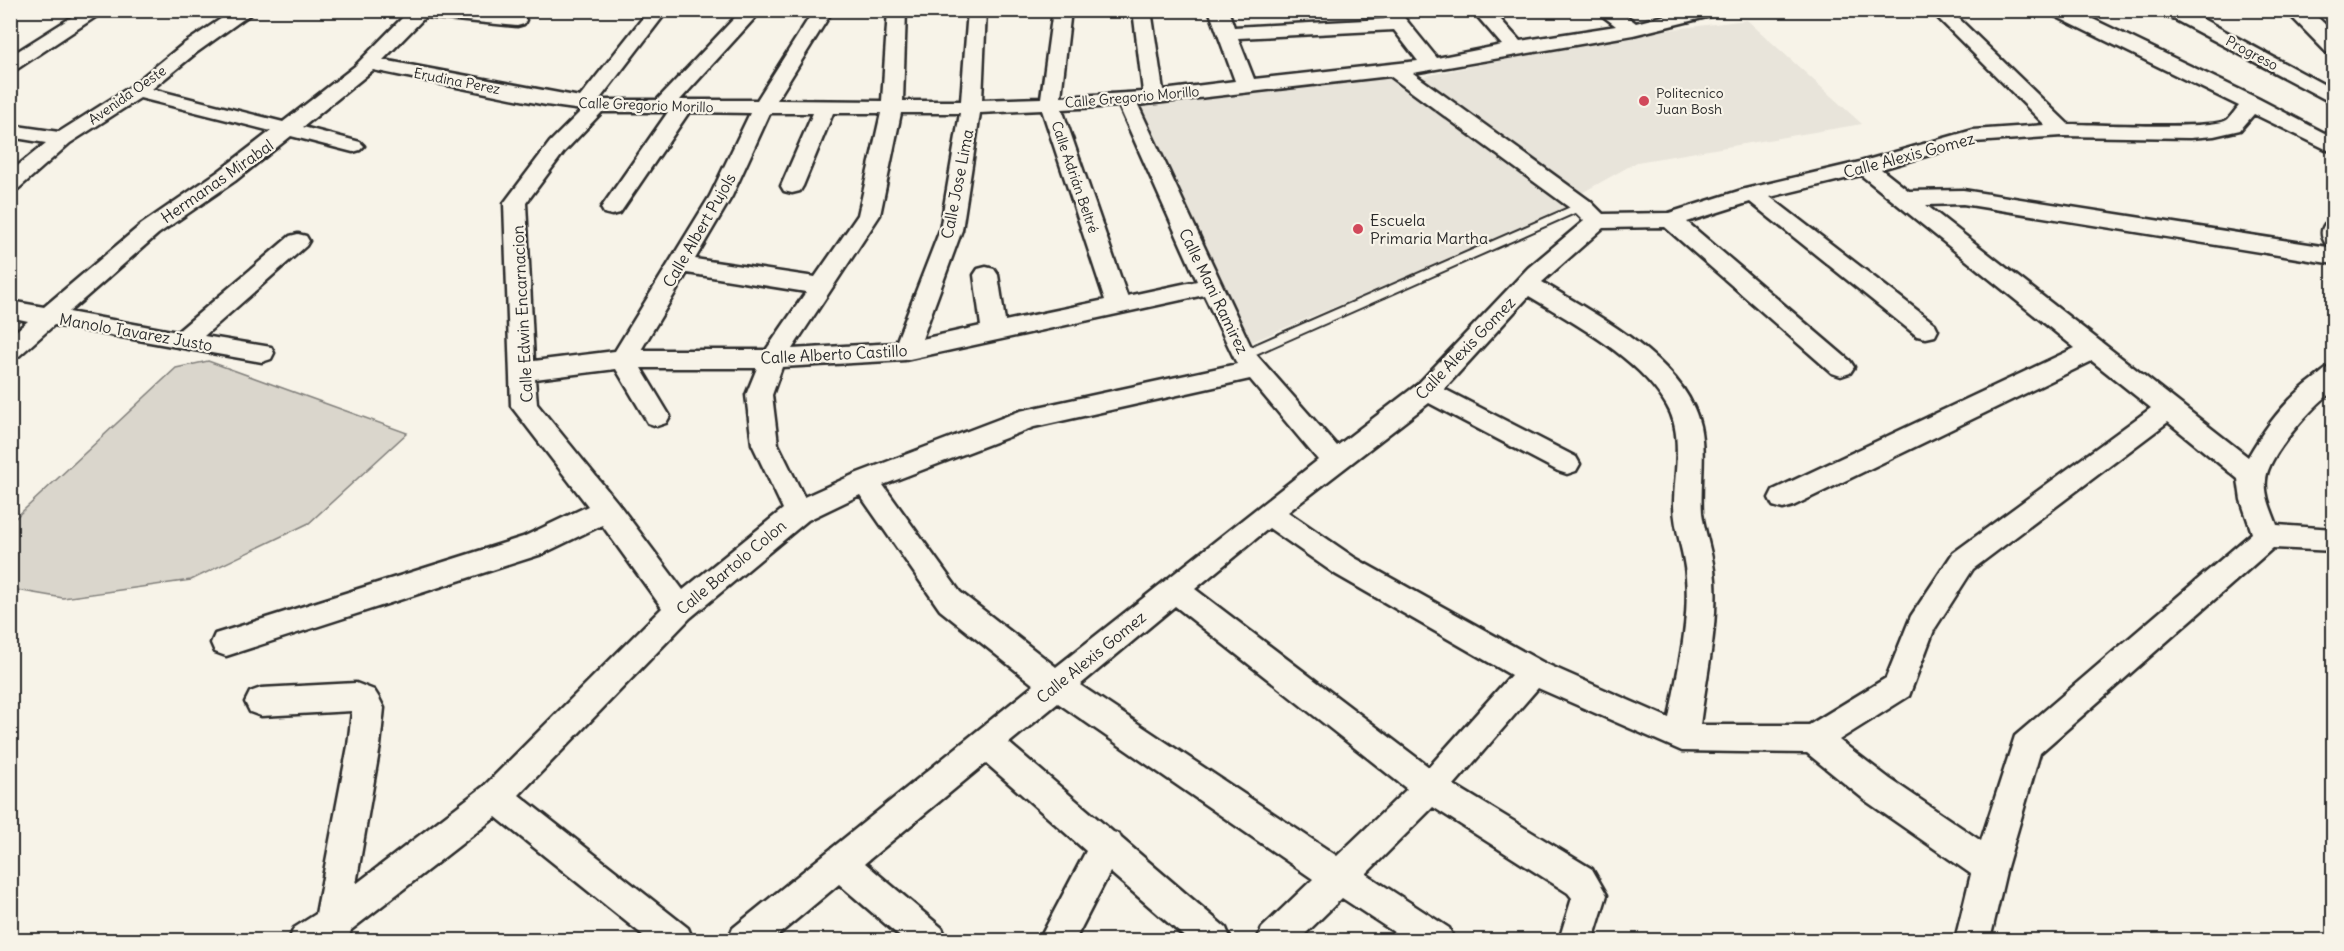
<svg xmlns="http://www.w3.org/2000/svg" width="2344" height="951" font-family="Delius,sans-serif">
<rect width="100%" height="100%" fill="#f7f3e8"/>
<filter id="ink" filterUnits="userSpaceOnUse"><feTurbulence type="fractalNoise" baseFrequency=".0167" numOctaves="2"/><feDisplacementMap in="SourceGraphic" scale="12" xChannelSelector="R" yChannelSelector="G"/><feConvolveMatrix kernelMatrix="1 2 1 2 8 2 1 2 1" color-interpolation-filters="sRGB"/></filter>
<g filter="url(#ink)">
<path fill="#e8e4da" d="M1747 20 1862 124 1637 162 1578 195 1420 77 1617 36Z
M1392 76 1568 209 1249 343 1207 250 1130 109Z"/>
<path fill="#dad6cc" stroke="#82807c" stroke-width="1.5" d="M208 361 407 433 309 523 191 580 63 598 11 589V522L176 368Z"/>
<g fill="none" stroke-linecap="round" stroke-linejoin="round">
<g stroke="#2b2b2b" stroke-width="4">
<path id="service" d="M1582 202 1586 204V208L1247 358H1239L1237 355 1239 352Z"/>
</g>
<g stroke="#2b2b2b" stroke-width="5">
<path id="minor" d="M83 10H106L17 69 10 71V56Z
M234 10H256L196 53 152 89 283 122 355 66 407 13 405 10C444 10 486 7 524 16L526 20 524 24 517 26 425 17 383 60 580 97 649 10H668L599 100H657L742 10H762L680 100H757L814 10H833L777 100 882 101 888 10H906L903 101H961L968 10H986L982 100 1041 98 1053 10H1071L1061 97 1143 92 1133 10H1151L1163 90 1235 81 1209 10H1228L1234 27 1385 19 1379 10H1398L1437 58 1502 45 1472 10H1492L1520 41 1616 26 1595 10H1618L1636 23 1686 10H1721L1719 14 1633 35 1413 73 1590 201 1603 214 1669 213 1745 189 1860 162 1973 130 2045 125 1930 10H1950L2068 124C2092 124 2213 130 2227 120 2231 117 2235 110 2239 106L2051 14 2049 10H2074L2259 99 2334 138V153L2254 114 2240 130 2214 136 2190 138 2062 136 1974 142 1881 169 1909 191 1963 190 2334 248V264L1963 204 1926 205 2248 457C2265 427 2287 398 2315 378 2322 373 2325 368 2334 365V391C2314 404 2267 456 2266 480 2264 495 2272 511 2277 525L2334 529V551L2273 548 2040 753 2007 867 1990 940H1955L1971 874 1866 801 1807 753 1682 751 1538 688 1454 785 1592 869 1607 895 1593 940H1559L1572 898 1568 893 1433 807 1366 874 1449 928 1454 940H1406L1342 898 1299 940H1257L1262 928 1313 879 1058 703 1009 743 1113 832 1119 834 1121 838 1226 928 1231 940H1188L1110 872 1075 940H1039L1086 851 986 763 865 863 942 928 947 940H904L839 884 772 940H728L733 928 1034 685 940 610 860 495 808 520 690 618 519 795 688 928 693 940H649L496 817 351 930 348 940H289L294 928 316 914 348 746 352 711 261 716 250 712 245 702 250 692 261 688 356 683 374 690 379 698 384 708 380 746 356 884 484 786 662 608 602 525 542 554 226 656 215 652 211 643 215 634 523 537 588 506 511 406 504 203 550 142 582 110 546 105 373 70 303 127 360 142 364 146 360 150 353 152 291 136 235 181 158 234 69 312 177 332 290 236 298 234 306 236 309 241 306 246 204 336 271 347 274 353 271 359 262 362 54 325 19 356 10 359V336L28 321 10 317V301L44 307 142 224 219 171 271 131 140 98 70 143 18 189 10 191V172L46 143 10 137V125L59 132 130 87 182 45ZM1394 30 1418 61 1254 79 1238 38ZM1390 76 1574 211 1584 221 1528 268 1418 384 1337 446 1253 351 1138 105ZM1119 106 1197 281 1127 296 1062 109ZM1042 110 1105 300 1005 321 998 275 994 269 986 267 978 269 974 275 981 326 922 339 962 230 980 113ZM602 112H668L601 208 604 213 612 215 620 213 689 112 750 113 710 196 615 351 534 361 526 203 564 152ZM770 113H813L781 186 784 191 792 193 800 191 803 186 833 113H881L858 215 815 277 695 259 732 196ZM901 113H960L940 230 896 343 792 349 880 215ZM1861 175 2075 348 1773 490 1769 498 1773 506 1783 509 1793 506 2092 361 2151 408 1953 553 1911 616 1886 678 1809 725H1700C1706 678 1718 628 1715 580 1714 557 1705 535 1702 513 1700 484 1706 455 1700 426 1686 360 1594 314 1542 282L1603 228 1665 227 1832 373 1841 376 1850 373 1854 367 1850 361 1687 222 1750 202 1917 336 1926 338 1935 336 1938 330 1935 324 1770 197ZM687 273 806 292 766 350H641ZM1204 295 1237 364 1020 411 855 474 804 497 778 444 772 395 782 367 905 360ZM1529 296C1575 324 1640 358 1667 406 1684 435 1674 474 1674 505 1674 530 1685 553 1686 577 1690 623 1677 673 1669 718L1544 663 1355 558 1288 512 1429 403 1558 471 1567 474 1576 471 1580 464 1576 457 1444 389ZM641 368H757L746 395 752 444 783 509 683 590 617 502 537 404 535 379 616 369 648 423 657 426 666 423 670 416ZM1250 379 1318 460 1056 667 960 592 883 485 1034 427ZM2168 422 2238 479 2241 500 2252 533 2015 736 1981 841 1890 779 1839 740 1909 696 1934 630 1973 569ZM1269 528 1335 574 1511 675 1429 767 1195 589ZM1175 606 1407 789 1337 856 1080 685Z
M2162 10H2186L2334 90V104L2164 14Z
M2333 222H2334V246L2326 244C2321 237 2320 231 2325 224Z"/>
</g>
<g stroke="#2b2b2b" stroke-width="5">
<path id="tertiary" d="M2285 10H2310L2334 33V54L2326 52Z"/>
</g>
<use href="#service" fill="#f7f3e8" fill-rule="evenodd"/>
<use href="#minor" fill="#f7f3e8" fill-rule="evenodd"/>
<use href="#tertiary" fill="#f7f3e8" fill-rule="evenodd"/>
</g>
</g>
<g fill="#d1495b" stroke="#f7f3e8" stroke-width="2">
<circle cx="1644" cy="101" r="6"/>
<circle cx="1358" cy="229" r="6"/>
</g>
<g text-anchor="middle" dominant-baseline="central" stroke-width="4.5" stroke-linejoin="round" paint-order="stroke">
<g font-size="14" fill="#2b2b2b" stroke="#f7f3e8">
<text transform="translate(2252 53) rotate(28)">Progreso</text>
<text transform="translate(457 81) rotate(11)">Erudina Perez</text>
<text transform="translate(127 95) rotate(-35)">Avenida Oeste</text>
<text transform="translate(1132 97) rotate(-5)">Calle Gregorio Morillo</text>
<text transform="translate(646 105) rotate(2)">Calle Gregorio Morillo</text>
<text transform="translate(1075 177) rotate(71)">Calle Adrián Beltré</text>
</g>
<g font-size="14" fill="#2b2b2b" stroke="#f7f3e8" text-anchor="start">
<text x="1656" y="93">Politecnico<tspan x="1656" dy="16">Juan Bosh</tspan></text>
</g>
<g font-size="16" fill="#2b2b2b" stroke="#f7f3e8">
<text transform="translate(1909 155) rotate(-15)">Calle Alexis Gomez</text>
<text transform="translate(217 181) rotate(-35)">Hermanas Mirabal</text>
<text transform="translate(957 184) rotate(-79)">Calle Jose Lima</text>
<text transform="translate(699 230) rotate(-60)">Calle Albert Pujols</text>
<text transform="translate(1214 291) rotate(64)">Calle Mani Ramirez</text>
<text transform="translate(522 314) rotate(-93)">Calle Edwin Encarnacion</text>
<text transform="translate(136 332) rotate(10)">Manolo Tavarez Justo</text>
<text transform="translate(1465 348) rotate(-46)">Calle Alexis Gomez</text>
<text transform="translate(834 354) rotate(-3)">Calle Alberto Castillo</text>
<text transform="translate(731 567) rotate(-40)">Calle Bartolo Colon</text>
<text transform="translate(1091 657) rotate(-39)">Calle Alexis Gomez</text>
</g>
<g font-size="16" fill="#2b2b2b" stroke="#f7f3e8" text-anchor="start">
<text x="1370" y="220">Escuela<tspan x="1370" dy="18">Primaria Martha</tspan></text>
</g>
</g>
<rect width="2344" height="951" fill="none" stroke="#f7f3e8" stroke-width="36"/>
<rect x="18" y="18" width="2308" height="915" fill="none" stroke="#2b2b2b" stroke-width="2" filter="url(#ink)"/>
</svg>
